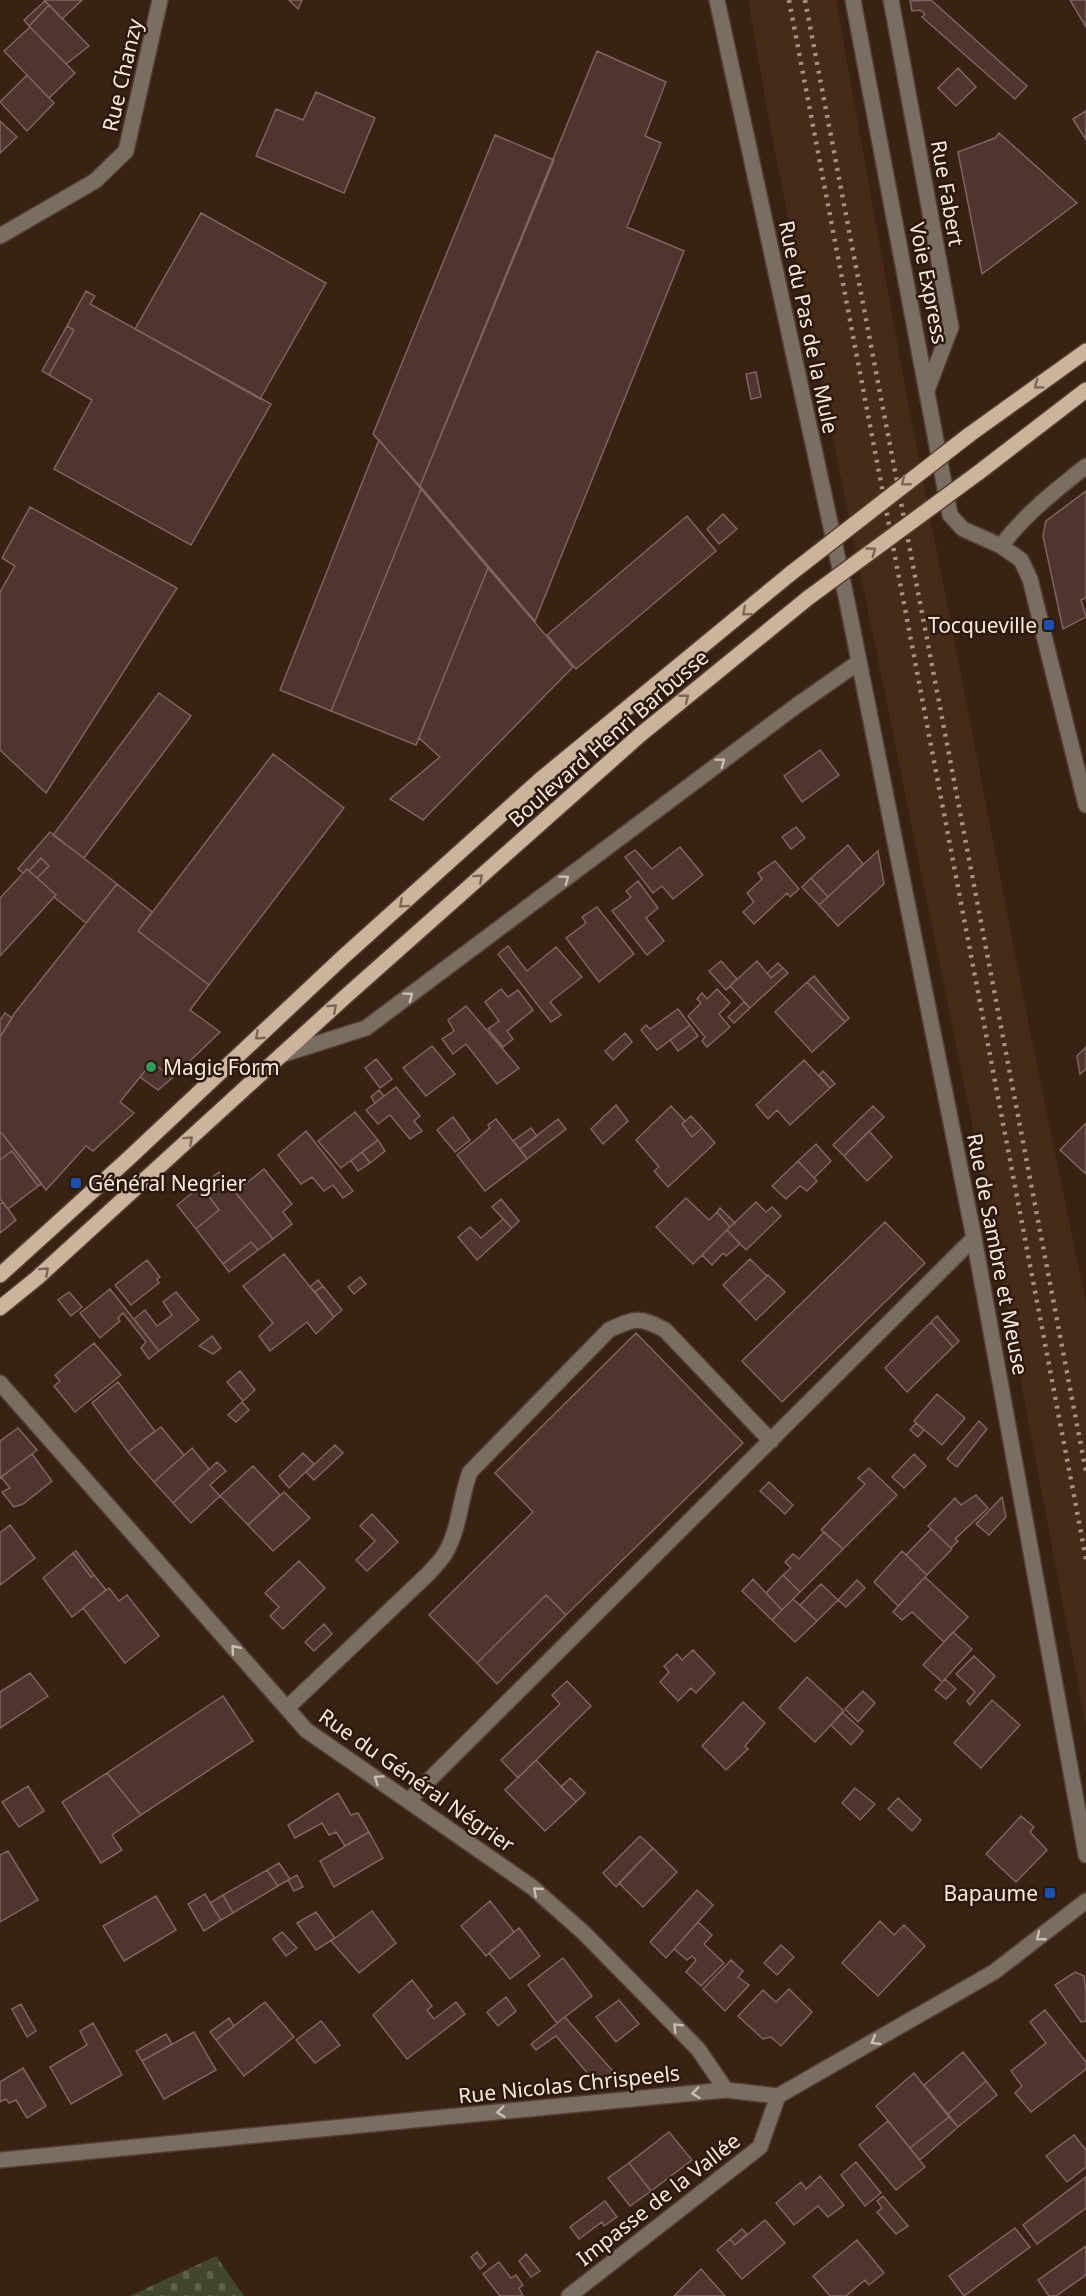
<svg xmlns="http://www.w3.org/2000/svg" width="1086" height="2296" font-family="'Noto Sans',sans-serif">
<defs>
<pattern id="cemetery-stones" width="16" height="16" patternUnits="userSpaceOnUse" patternTransform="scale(1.5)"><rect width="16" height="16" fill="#42472c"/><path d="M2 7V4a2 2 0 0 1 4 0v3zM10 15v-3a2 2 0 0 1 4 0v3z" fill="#5e624a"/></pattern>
</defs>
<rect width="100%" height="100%" fill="#382214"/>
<path fill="#462b19" d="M748 0H836L906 392 1030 1031 1086 1303V1727L973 1128 774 148Z"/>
<path fill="url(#cemetery-stones)" d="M216 2256 244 2296H131L132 2295Z"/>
<path fill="#4f3430" stroke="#82635f" stroke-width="1.5" d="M44 0H82L62 19Z
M289 0H302L298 9Z
M931 0 1027 86 1015 99 922 17 925 14 920 10 912 11 910 1Z
M1070 0H1086V27Z
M45 1 49 5 29 26 24 20Z
M49 5 89 46 66 64 29 26Z
M30 27 75 73 49 98 4 51Z
M597 51 666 82 645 136 661 143 627 227 684 251 535 621 420 486Z
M958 68 976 87 956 106 938 88Z
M27 75 54 103 27 131 0 102Z
M316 92 375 118 344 193 256 156 276 109 303 120Z
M1086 111V140L1073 119Z
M0 121 17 137 0 153Z
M999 133 1077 203 982 274 958 152 995 138Z
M495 135 554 160 420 486 373 434Z
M201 213 326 283 260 399 135 329Z
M86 291 95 296 90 304 271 404 191 545 54 469 92 400 49 375 74 330 67 326Z
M67 326 74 330 49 375 42 371Z
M756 372 761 397 751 399 746 374Z
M379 440 421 489 331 711 280 690Z
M421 489 488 568 416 745 331 711Z
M1086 491V598L1081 600 1086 617 1063 629 1043 536 1046 521Z
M30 507 177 588 46 793 0 750V592L15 566 2 558Z
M723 514 737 529 719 544 707 529Z
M687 516 716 551 576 669 547 635Z
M488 568 573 667 423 820 390 799 440 757 419 738Z
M159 693 191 716 84 858 53 835Z
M820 750 839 775 802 802 784 776Z
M273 754 344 808 209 985 138 931Z
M796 827 805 838 791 849 782 837Z
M50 832 117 884 86 923 54 897 56 895 37 878 49 866 41 858 29 871 27 869 23 873 18 869Z
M848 845 863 864 828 897 811 878Z
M680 847 703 875 673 899 662 886 653 893 625 857 635 850 652 869Z
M878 851 884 884 838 926 819 905Z
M41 858 49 866 37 878 29 871Z
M775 861 799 889 790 897 787 893 754 924 743 912 754 902 747 893 762 879 758 873Z
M27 869 56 895 0 956V898Z
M811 878 828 897 819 905 802 887Z
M638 881 658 908 646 918 664 941 647 955 612 911 631 897 626 891Z
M117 884 152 912 138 931 209 985 190 1010 220 1032 172 1078 152 1062 120 1102 134 1113 93 1151 86 1146 46 1190 0 1131V1037L14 1014Z
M597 907 634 954 599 982 566 938 586 923 582 917Z
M508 946 527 971 556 947 582 977 550 1002 561 1015 551 1022 498 954Z
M721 961 737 979 726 990 709 971Z
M757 961 771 978 783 968 788 973 750 1008 730 986Z
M778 963 783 968 771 978 767 973Z
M814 976 849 1018 845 1022 807 982Z
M807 982 845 1022 812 1052 775 1012Z
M501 989 508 997 518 990 533 1010 507 1031 513 1039 503 1047 488 1029 499 1021 485 1002Z
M717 989 730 1003 719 1014 730 1027 707 1047 702 1041 705 1037 688 1016 701 1003 697 999 702 993 707 999Z
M744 1002 750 1008 734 1023 728 1017Z
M466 1006 519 1068 497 1084 466 1044 453 1054 442 1039 454 1031 448 1020Z
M678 1009 690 1025 657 1050 641 1030 646 1025 650 1029Z
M5 1013 12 1018 0 1037V1020Z
M690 1025 698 1036 678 1051 670 1040Z
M625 1033 632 1042 613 1060 605 1051Z
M432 1046 455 1074 426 1096 403 1068Z
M1086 1047V1069L1080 1074 1077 1056Z
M376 1059 392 1079 380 1088 365 1068Z
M804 1060 830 1088 790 1125 777 1110 768 1119 756 1105Z
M152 1062 172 1078 158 1090 140 1077Z
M823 1071 835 1084 830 1088 819 1075Z
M396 1087 420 1116 414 1121 422 1131 410 1139 390 1115 378 1124 366 1110Z
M379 1090 384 1096 375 1103 371 1097Z
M616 1105 628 1121 603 1144 591 1129Z
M671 1106 685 1121 682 1124 692 1137 702 1128 715 1143 668 1187 654 1171 659 1167 636 1140Z
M873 1106 884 1117 844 1156 833 1145Z
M355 1112 378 1140 341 1168 318 1141Z
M691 1116 702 1128 692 1137 682 1124Z
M453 1117 470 1140 455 1152 437 1130Z
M496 1119 527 1159 485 1191 457 1155 490 1128 488 1125Z
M558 1119 566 1129 527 1159 520 1149Z
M1086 1123V1174L1060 1150Z
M531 1128 537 1136 520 1149 513 1141Z
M0 1131 42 1184 38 1186 12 1151 0 1160Z
M306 1131 353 1191 343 1198 333 1185 324 1191 312 1177 301 1184 278 1155Z
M869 1131 892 1157 867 1181 844 1156Z
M378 1140 385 1151 370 1163 362 1152Z
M816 1144 831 1161 814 1178 798 1161Z
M12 1151 38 1186 8 1209 0 1199V1160Z
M362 1152 370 1163 358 1171 351 1161Z
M798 1161 817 1181 807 1191 800 1186 786 1199 772 1186Z
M264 1169 292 1204 283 1212 292 1224 273 1239 235 1192Z
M219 1172 273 1239 258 1250 251 1242 223 1264 196 1229 219 1210 201 1186Z
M201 1186 219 1210 196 1229 177 1205Z
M686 1198 709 1220 717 1212 730 1227 693 1264 656 1227Z
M501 1199 519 1221 512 1228 492 1207Z
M3 1202 16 1220 0 1233V1204Z
M756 1202 766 1212 772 1207 781 1216 746 1250 727 1230Z
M720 1208 735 1223 730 1227 717 1212Z
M503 1219 512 1228 477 1260 458 1237 470 1227 481 1238Z
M885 1222 925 1263 782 1402 742 1361Z
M727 1230 740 1244 726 1256 723 1253 712 1265 702 1255Z
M251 1242 258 1250 229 1272 223 1264Z
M284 1254 334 1317 316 1334 307 1322 270 1351 259 1336 273 1323 243 1286Z
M750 1259 767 1276 739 1302 723 1285Z
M147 1260 160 1277 157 1279 159 1283 131 1305 115 1285Z
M768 1275 785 1292 756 1320 739 1302Z
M360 1277 366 1284 354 1294 348 1287Z
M318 1280 323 1286 315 1292 310 1287Z
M323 1286 342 1310 334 1317 315 1292Z
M110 1289 159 1351 149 1359 141 1348 146 1342 123 1313 118 1318 120 1321 100 1338 80 1313Z
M69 1292 82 1307 71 1316 58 1300Z
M176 1292 199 1320 159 1351 134 1319 145 1310 157 1326 172 1315 163 1302Z
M937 1316 959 1341 953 1347 931 1322Z
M931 1322 953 1347 907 1392 885 1368Z
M636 1333 743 1443 566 1615 546 1595 477 1663 429 1615 533 1512 495 1473Z
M212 1336 221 1348 213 1354 199 1346Z
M94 1343 121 1375 75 1412 54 1386 60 1381 55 1375Z
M240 1371 255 1390 243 1401 227 1382Z
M118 1382 155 1431 128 1452 92 1403Z
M937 1394 965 1418 942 1445 914 1421Z
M242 1402 249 1410 236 1422 228 1415Z
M979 1421 987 1429 957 1467 947 1459Z
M916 1423 924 1430 918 1437 910 1430Z
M161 1427 184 1455 154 1482 128 1452Z
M18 1428 37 1450 0 1478V1441Z
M335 1445 343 1453 314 1480 306 1472Z
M192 1448 209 1469 173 1503 154 1482Z
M303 1453 314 1464 289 1488 279 1476Z
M32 1454 52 1481 23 1504 14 1507 2 1492 10 1488 1 1477Z
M914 1454 926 1466 904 1488 892 1477Z
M217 1462 226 1471 210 1485 220 1496 191 1523 173 1503Z
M253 1466 280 1495 248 1525 220 1496Z
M869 1468 897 1495 843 1549 821 1530 865 1484 858 1478Z
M769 1482 793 1505 785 1514 760 1491Z
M284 1492 310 1518 273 1551 248 1525Z
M976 1495 988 1508 955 1539 958 1541 951 1548 928 1526 955 1498 961 1505Z
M1002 1497 1006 1517 989 1535 976 1524Z
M372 1514 398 1542 367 1571 356 1560 375 1541 360 1526Z
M10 1525 35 1558 0 1585V1533Z
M931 1529 952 1549 927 1575 906 1555Z
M824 1532 843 1549 800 1592 783 1575 791 1568 785 1562 793 1554 799 1559Z
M76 1551 94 1575 91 1577 73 1553Z
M902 1551 927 1575 898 1606 874 1582Z
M73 1553 91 1577 94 1575 106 1590 72 1617 43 1578Z
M299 1561 325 1588 283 1629 270 1616 279 1607 265 1593Z
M783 1575 800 1592 782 1610 766 1593Z
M925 1577 968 1617 944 1642 912 1612 902 1620 893 1612Z
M753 1579 782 1610 772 1620 742 1591Z
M857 1580 865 1588 846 1607 838 1600Z
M821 1584 838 1600 817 1621 800 1605Z
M109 1588 119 1601 127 1595 159 1636 125 1663 83 1608Z
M546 1595 566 1615 497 1684 477 1663Z
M793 1599 817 1621 795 1642 772 1620Z
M324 1624 332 1634 314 1651 305 1642Z
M953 1632 972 1649 942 1682 923 1665Z
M693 1650 715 1673 696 1693 691 1688 678 1701 660 1682 669 1672 664 1666 677 1654 682 1660Z
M974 1656 995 1676 970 1705 967 1701 975 1692 956 1674Z
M30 1673 48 1696 0 1728V1692Z
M807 1677 844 1711 815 1742 779 1708Z
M945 1679 956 1689 946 1699 935 1690Z
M567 1681 591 1706 518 1778 501 1760 560 1704 552 1695Z
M863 1691 875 1703 858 1722 845 1709Z
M223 1696 253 1741 141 1815 107 1773Z
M992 1700 1020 1725 981 1768 954 1743Z
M743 1702 765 1723 745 1746 748 1749 726 1770 702 1746Z
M842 1712 863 1731 851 1745 831 1725Z
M536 1760 576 1802 545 1831 505 1790Z
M107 1773 141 1815 112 1835 122 1850 101 1863 62 1802Z
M570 1778 585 1793 576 1802 561 1787Z
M28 1786 44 1811 19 1827 2 1802Z
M855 1788 875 1804 860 1820 842 1803Z
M338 1793 351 1815 358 1813 369 1832 345 1846 336 1832 329 1835 322 1823 295 1838 288 1825Z
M898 1798 921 1820 912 1831 888 1809Z
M1021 1816 1034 1827 1030 1832 1047 1850 1016 1882 986 1854Z
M369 1832 383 1858 334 1887 320 1861Z
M640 1836 653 1848 616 1887 603 1873Z
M653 1848 677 1872 643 1907 619 1883Z
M8 1851 38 1900 0 1922V1855Z
M279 1863 290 1879 278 1886 267 1870Z
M267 1870 278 1886 233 1913 223 1895Z
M297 1875 303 1887 294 1891 288 1880Z
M697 1890 713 1905 666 1958 650 1942Z
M205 1894 221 1920 204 1931 188 1904Z
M223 1895 233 1913 221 1920 210 1903Z
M156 1896 176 1930 124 1961 103 1926Z
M490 1901 514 1932 486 1956 461 1926Z
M372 1911 396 1943 359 1973 331 1941Z
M316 1912 335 1938 316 1950 297 1923Z
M880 1921 894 1935 904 1925 925 1946 878 1996 842 1963Z
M698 1922 712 1935 704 1944 724 1963 701 1986 686 1972 696 1960 692 1956 687 1960 674 1949Z
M519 1928 540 1956 510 1979 489 1953Z
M282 1932 297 1948 286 1956 273 1939Z
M781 1945 794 1957 777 1975 764 1963Z
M563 1958 592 1996 557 2023 528 1985Z
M731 1960 743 1971 738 1977 749 1985 725 2011 703 1989Z
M1075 1972 1084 1976 1086 1991V2021L1081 2022 1055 1985Z
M412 1980 432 2006 427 2010 434 2019 456 2002 465 2014 407 2059 373 2015Z
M789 1989 812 2012 781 2046 771 2037 763 2039 738 2016 763 1990 776 2002Z
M506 1997 516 2011 498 2026 487 2012Z
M619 2000 639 2024 616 2042 596 2017Z
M265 2002 294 2037 244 2076 216 2040Z
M21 2004 36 2031 27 2037 12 2009Z
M1045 2010 1086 2062V2069L1031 2112 1015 2093 1022 2086 1011 2071 1046 2043 1030 2022Z
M565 2017 578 2032 619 2078 594 2081 556 2036 536 2050 531 2044Z
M229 2018 234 2026 216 2040 210 2032Z
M321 2021 340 2045 315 2063 296 2040Z
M93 2023 122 2075 71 2104 50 2067 87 2045 80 2031Z
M194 2032 216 2070 164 2099 142 2061Z
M166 2034 172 2044 142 2061 136 2051Z
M963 2052 986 2081 948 2114 924 2085Z
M23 2068 46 2106 27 2118 16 2100 9 2103 6 2099 0 2102V2082Z
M914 2073 949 2117 910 2148 876 2106Z
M986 2081 997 2095 958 2127 948 2114Z
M949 2117 958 2127 920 2160 910 2148Z
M888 2121 925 2167 896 2190 859 2145Z
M669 2132 692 2160 651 2191 629 2163Z
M1074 2135 1086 2150V2167L1067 2182 1046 2156Z
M856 2162 881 2193 865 2206 841 2175Z
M629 2163 651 2191 630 2206 608 2178Z
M820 2176 844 2205 828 2217 818 2206 794 2225 776 2203 801 2182 806 2189Z
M1086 2177V2208L1037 2244 1023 2225Z
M883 2196 908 2226 896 2234 877 2212 882 2208 877 2201Z
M605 2201 617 2217 604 2226 602 2222 579 2239 570 2227Z
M765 2220 785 2243 742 2279 717 2250 730 2239 735 2245Z
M1015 2228 1030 2247 964 2296 949 2276Z
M742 2229 747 2234 735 2245 730 2239Z
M857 2240 884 2273 869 2285 865 2280 846 2296H830L813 2276Z
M1086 2246V2275L1056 2296H1049L1038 2280Z
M477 2252 486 2264 480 2269 471 2257Z
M526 2254 540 2271 531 2277 519 2261Z
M499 2262 511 2278 516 2275 523 2285 519 2288 523 2296H500L483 2274Z
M701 2269 725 2296H674Z"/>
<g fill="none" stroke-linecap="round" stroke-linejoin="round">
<g stroke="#533e31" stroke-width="18">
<path id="minor" d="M717 0 847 601 974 1238 1086 1855
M853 0 950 515 963 529 1001 546 1021 560 1030 579 1086 805
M891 0 951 327 927 390
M0 236 95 181 126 151 160 0
M1001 546C1025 514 1055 491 1086 466
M281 1055 366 1028 796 706 859 662
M0 1383 306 1730 532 1887 584 1933 698 2049 726 2090
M287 1708 428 1574C434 1567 442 1560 446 1552 460 1527 460 1498 470 1472L609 1330C635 1318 639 1316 665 1330L771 1441
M409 1800 974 1238
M0 2160 726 2090 778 2096 994 1972 1086 1901
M569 2296 760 2147 778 2096"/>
</g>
<g stroke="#533e31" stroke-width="18">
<path id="major" d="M969 435 1086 351
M978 473 1086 390
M0 1275 128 1159 342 958 541 779 790 574
M0 1308 37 1278 345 997 640 735 808 598"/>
</g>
<use href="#minor" stroke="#7a6d62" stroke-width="15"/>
<use href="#major" stroke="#cdb39c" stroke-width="15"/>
<path stroke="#a59388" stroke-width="4.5" stroke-dasharray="3 6" stroke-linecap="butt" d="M789 0 1086 1559
M805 0 1086 1472"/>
<g stroke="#533e31" stroke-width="18" stroke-linecap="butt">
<path id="major-bridge" d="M790 574 969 435
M808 598 978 473"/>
</g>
<use href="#major-bridge" stroke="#cdb39c" stroke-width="15"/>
</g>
<defs><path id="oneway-chevron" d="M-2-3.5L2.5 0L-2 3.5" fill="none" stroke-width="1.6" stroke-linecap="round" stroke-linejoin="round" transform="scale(1.5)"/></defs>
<g stroke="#7d6654">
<use href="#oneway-chevron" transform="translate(1038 385) rotate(144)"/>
<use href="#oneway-chevron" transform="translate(905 482) rotate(141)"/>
<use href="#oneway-chevron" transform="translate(872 551) rotate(-36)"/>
<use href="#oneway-chevron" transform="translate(746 612) rotate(140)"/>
<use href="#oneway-chevron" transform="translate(685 698) rotate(-39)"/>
<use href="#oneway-chevron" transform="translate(479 878) rotate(-42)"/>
<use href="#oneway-chevron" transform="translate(403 904) rotate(138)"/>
<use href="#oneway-chevron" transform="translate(333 1008) rotate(-42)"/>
<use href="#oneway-chevron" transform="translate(259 1036) rotate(137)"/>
<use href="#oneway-chevron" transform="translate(189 1140) rotate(-42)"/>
<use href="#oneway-chevron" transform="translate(45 1271) rotate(-42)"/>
</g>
<g stroke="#ccbeb4">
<use href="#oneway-chevron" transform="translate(721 762) rotate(-37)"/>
<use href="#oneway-chevron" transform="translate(565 879) rotate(-37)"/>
<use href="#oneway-chevron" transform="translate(409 996) rotate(-37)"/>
<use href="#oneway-chevron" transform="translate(235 1649) rotate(-131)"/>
<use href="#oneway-chevron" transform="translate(378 1779) rotate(-146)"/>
<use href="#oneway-chevron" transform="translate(537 1891) rotate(-139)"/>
<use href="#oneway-chevron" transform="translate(1040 1937) rotate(142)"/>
<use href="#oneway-chevron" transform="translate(677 2027) rotate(-135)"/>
<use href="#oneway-chevron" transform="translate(875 2041) rotate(150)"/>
<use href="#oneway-chevron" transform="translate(696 2093) rotate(174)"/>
<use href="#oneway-chevron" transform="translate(501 2112) rotate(174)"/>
</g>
<g fill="#1a4fb4" stroke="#2d190b" stroke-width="2">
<rect x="1043" y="619" width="12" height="12" rx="3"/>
<rect x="70" y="1177" width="12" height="12" rx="3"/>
<rect x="1044" y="1887" width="12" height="12" rx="3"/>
</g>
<circle fill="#2e9e5b" stroke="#2d190b" stroke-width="2" cx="151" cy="1067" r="6"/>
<g text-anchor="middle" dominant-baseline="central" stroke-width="5" stroke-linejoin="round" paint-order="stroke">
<g font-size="21" fill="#f8e9e0" stroke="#2d190b">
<text transform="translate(122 75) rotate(-77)">Rue Chanzy</text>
<text transform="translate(948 193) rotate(80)">Rue Fabert</text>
<text transform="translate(929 283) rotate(79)">Voie Express</text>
<text transform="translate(809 327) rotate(78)">Rue du Pas de la Mule</text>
<text transform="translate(608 738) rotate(-41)">Boulevard Henri Barbusse</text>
<text transform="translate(998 1254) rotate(79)">Rue de Sambre et Meuse</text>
<text transform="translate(417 1780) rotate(35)">Rue du Général Négrier</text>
<text transform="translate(569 2084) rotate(-6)">Rue Nicolas Chrispeels</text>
<text transform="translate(658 2199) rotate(-38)">Impasse de la Vallée</text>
</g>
<g font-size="21" fill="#f8e9e0" stroke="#2d190b" text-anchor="end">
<text x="1037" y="625">Tocqueville</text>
<text x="163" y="1067" text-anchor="start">Magic Form</text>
<text x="88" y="1183" text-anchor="start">Général Negrier</text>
<text x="1038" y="1893">Bapaume</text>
</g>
</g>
</svg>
